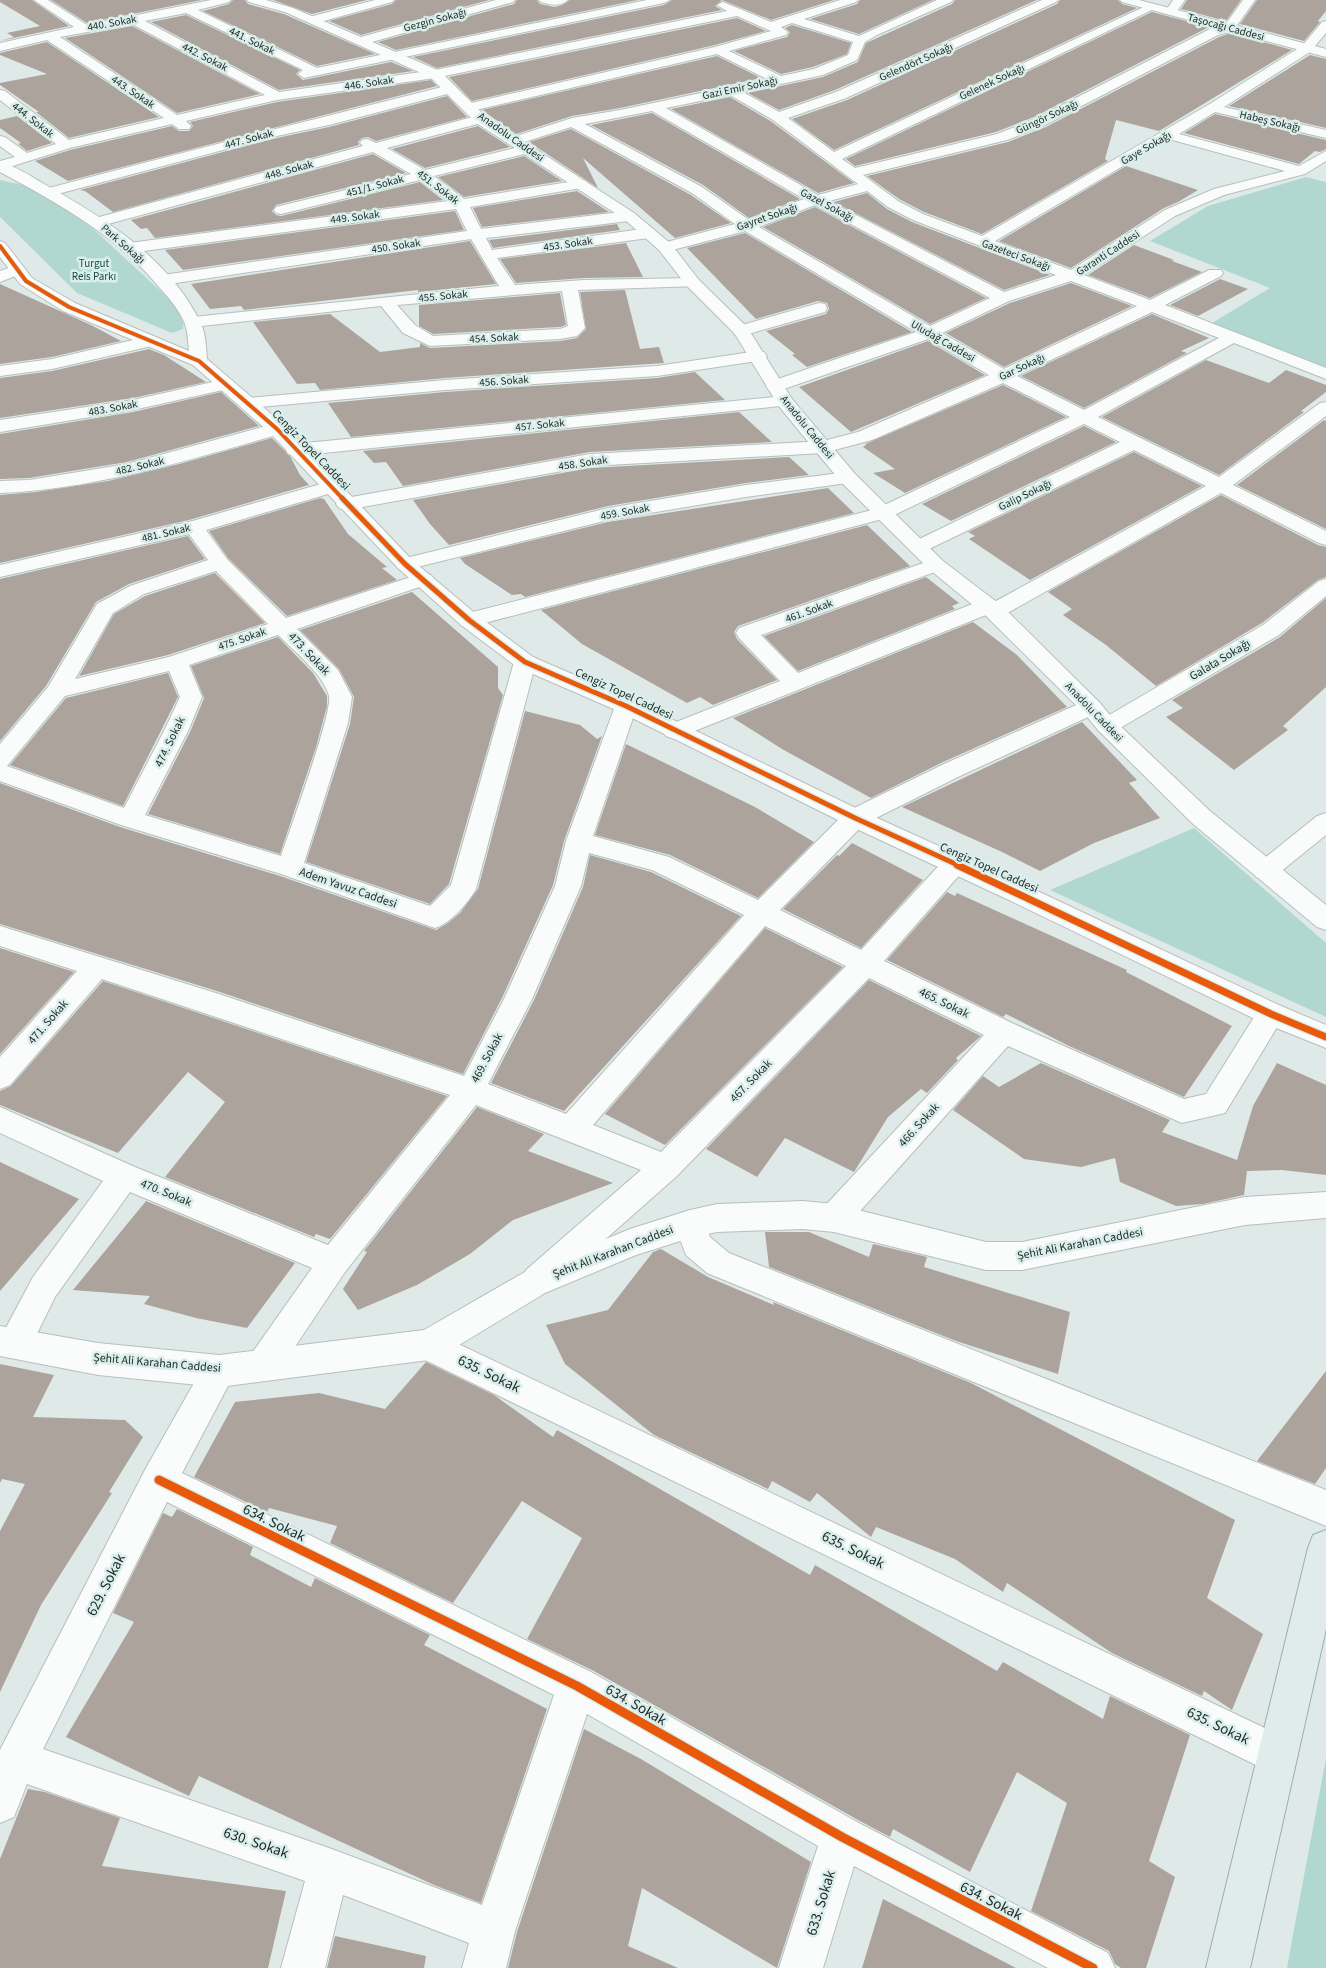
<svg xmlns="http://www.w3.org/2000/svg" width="1326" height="1968" font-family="'Source Sans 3',sans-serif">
<rect width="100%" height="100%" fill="#dfeae8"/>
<path fill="#b0d8d1" d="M1306 177 1326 182V369L1212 323 1270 288 1150 241 1208 206Z
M0 180 28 186 88 224 168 298 184 319 183 329 172 333 77 293 0 217Z
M1194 828 1326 943V1017L1050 890Z
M1326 1758V1968H1287L1290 1951Z"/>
<path fill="#aca39d" d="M0 0H32L69 26 0 41 14 37 7 33 40 26 0 2Z
M51 0H202L87 23Z
M233 0H245L248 4 284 14 375 54 317 66 203 11 229 4Z
M273 0H367L312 14Z
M396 0H489L361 35 329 21 392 4Z
M517 0H537L540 4 555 7 562 5 570 0H638L396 50 378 42 514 4Z
M672 0H834L771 20 722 0 715 6 722 10 437 68 413 57 664 5Z
M860 0H933L859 34 810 19 857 4Z
M955 0H1037L835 90 779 110 748 93 823 77 858 62 866 43 952 4Z
M1060 0H1118L1122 4 1137 8 834 150 792 119 847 100 1057 4Z
M1187 0H1241L1226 21 1181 9Z
M1257 0H1326V11L1318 21 1320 22 1304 41 1240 24Z
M1152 12 1209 27 1034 117 996 132 855 166 846 159Z
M186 15 300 70 296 74 303 80 391 62 413 71 279 90 151 22Z
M737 18 766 31 715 45 472 101 449 77Z
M792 25 851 43 847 54 813 67 781 74 734 51 787 37 790 32 785 28Z
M132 26 260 94 177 113 65 38Z
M1231 33 1292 50 1159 131 1116 120 1105 159 1108 161 982 234 924 212 899 199 867 176 1008 142 1046 127 1219 37Z
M47 42 159 117 69 138 36 112H39L0 85V83L47 74 0 55V53Z
M1310 55 1326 59V128L1229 106Z
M717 56 761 78 620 108 572 116 516 134 482 110Z
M431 80 437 86 68 181 35 161 70 150 172 126 179 131H189L193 126 190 122 277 102Z
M447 96 467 117 376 141 368 137 362 138 358 142 359 145 113 212 85 191 80 190 272 139 329 127Z
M730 97 772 122 854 183 818 193 671 109Z
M652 113 800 199 749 218 703 185 591 125Z
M1215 114 1326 140V149L1320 152 1315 151 1299 164 1184 133Z
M17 116 52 143 27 151 18 144 21 143 0 128V120Z
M478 126 510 147 425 168 392 149Z
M571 129 691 195 731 223 675 238 583 158 598 188 529 142Z
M373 154 406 173 276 205 272 211 276 215 281 216 420 182 443 200 155 238 147 228 141 229 131 220Z
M524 156 562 181 464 197 438 177Z
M1126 166 1198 190 1178 202 1164 208 1071 268 999 241Z
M577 191 609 212 482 227 473 208Z
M867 193 887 209 912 222 1050 275 1004 290 834 202Z
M815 207 986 298 930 324 763 227Z
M455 211 464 230 183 270 165 250Z
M617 224 620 230 493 248 489 240Z
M745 233 912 332 807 367 792 355 795 354 766 331 826 314 829 309 827 303 818 301 756 319 687 248Z
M470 241 496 284 418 292V290L244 310 241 306 210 309 191 284Z
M626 243 643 277 584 278 516 283 500 259Z
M1134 245 1174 260 1172 261 1202 272 1150 298 1088 275Z
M1220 279 1248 289 1198 316 1170 305Z
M1071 283 1132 306 1004 367 946 333 1010 303Z
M0 284 91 325 121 341 52 357 0 364Z
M625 290 640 349 659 347 664 363 445 378 320 390 315 383 297 384 253 322 330 314 380 352 420 347V343L430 348 560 341 577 338 586 329 580 292Z
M560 293 566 325 560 327 433 334 419 326V305Z
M1152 314 1209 338 1181 351 1187 353 1084 408 1021 376Z
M928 341 985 375 851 432 799 387Z
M149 349 164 355 206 382 133 398 0 418V378L52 371Z
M1206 360 1269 383 1286 370 1326 385V392L1301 411 1304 412 1219 475 1102 417Z
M695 372 725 400 351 437 328 403 445 392 657 378Z
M1003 385 1066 417 905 493 873 473 895 469 863 447 866 445 865 444Z
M221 392 259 426 127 462 29 478 0 479V434L133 412Z
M739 412 772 442 590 452 403 486 386 462 374 463 363 451Z
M1324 420 1326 421V529L1237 485Z
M1084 426 1116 442 951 521 922 504Z
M272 438 290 456 300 475 309 485 189 520 0 563V495L36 492 108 481 179 464Z
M1134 452 1202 486 1030 580 969 539 975 536 968 532Z
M789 457 809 475 746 483 608 506 449 545 430 524 413 500 590 468Z
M828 488 854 513 525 597 521 594 512 595 465 564 460 558 608 522Z
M1221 495 1318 545 1326 547V577L1318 580 1262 623 1156 686 1106 645 1063 615 1072 609 1048 592Z
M320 498 324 499 348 534 387 567 382 568 397 580 287 616 228 558 209 531Z
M867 525 910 566 738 626 734 632 737 639 777 680 713 705 700 697 687 703 582 644 541 610Z
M188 536 205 559 129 584 96 602 46 686 0 741V579Z
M215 573 265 623 168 655 79 676 114 614 145 596Z
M926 577 959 603 952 606 955 609 798 671 764 636Z
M412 592 498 667V688L503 695 449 884 430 904 306 862 350 724 354 697 339 669 300 630Z
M1326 598V687L1283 726 1288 730 1234 770 1166 717 1183 708 1172 700 1280 637Z
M973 622 1017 655 1067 707 943 762 871 798 782 749 733 718Z
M278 637 313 673 327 696V706L316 747 280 854 148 814 191 730 204 698 191 666Z
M168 673 178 697 123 806 10 765 66 698Z
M525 711 580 725 597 739 602 736 564 841 553 885 502 998 463 1074 220 992 0 924V783L120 827 280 876 436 930 448 923 460 913 478 889Z
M1082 722 1137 780 1129 783 1160 818 1094 843 1040 871 1002 852 902 807Z
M626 744 755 807 814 842 758 898 670 855 595 835Z
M852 843 923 880 861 948 783 909 837 855 839 856Z
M590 855 651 872 741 916 564 1111 491 1083 534 1000 583 887Z
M947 892 955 896 957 893 1127 970 1126 972 1232 1026 1184 1097 1069 1046 1006 1014 1003 1017 887 960Z
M765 928 843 967 665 1145 605 1114Z
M0 948 74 972 0 1054Z
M869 980 981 1036 956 1058 958 1060 927 1093 921 1089 888 1117 854 1172 785 1138 757 1177 706 1149Z
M103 981 447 1096 330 1239 316 1234 314 1237 165 1177 225 1102 188 1072 118 1153 0 1105V1091L11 1086Z
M1041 1063 1170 1120 1162 1132 1237 1160 1253 1106 1277 1063 1326 1085V1175L1282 1170 1247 1171 1244 1195 1203 1204 1176 1206 1120 1182 1115 1158 1081 1167 1024 1159 953 1110 983 1076 999 1087Z
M477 1107 544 1134 528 1151 613 1183 513 1220 470 1254 417 1285 358 1310 343 1289 367 1252 364 1251Z
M0 1162 79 1199 0 1291Z
M146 1201 295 1263 247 1328 196 1318 144 1304 150 1296 73 1290Z
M765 1232H809L869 1257 873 1244 919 1255 927 1257 924 1267 1070 1312 1058 1374 956 1341 769 1267Z
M661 1249 708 1277 774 1305 773 1302 971 1383 1235 1520 1207 1598 1263 1634 1232 1710 1204 1691 1202 1696 1112 1653 1007 1583 1003 1592 955 1559 876 1527 871 1537 817 1493 810 1502 772 1481 768 1489 654 1435 565 1364 546 1325 608 1310 653 1252Z
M426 1362 494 1395 553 1437 557 1430 810 1575 815 1565 997 1671 1003 1662 1103 1719 1110 1696 1190 1735 1149 1861 1175 1877 1146 1968H1121L1115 1964 1109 1951 1031 1911 1067 1803 1017 1772 970 1872 893 1829 890 1837 858 1820 592 1670 527 1639 582 1538 522 1501 453 1603 330 1543 337 1526 269 1508 267 1512 194 1477 235 1402 319 1393 385 1409Z
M0 1364 54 1375 33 1417 125 1420 143 1437 109 1492 112 1493 41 1605 0 1692V1531L25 1484 2 1479 0 1483Z
M1326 1371V1468L1315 1484 1257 1461Z
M177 1509 253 1547 250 1555 311 1587 315 1578 430 1635 424 1645 547 1709 481 1903 434 1885 199 1776 189 1796 66 1737 134 1622 113 1613 163 1513 172 1517Z
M584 1729 641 1759 811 1862 777 1968 642 1888 628 1946 678 1968H508L517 1932Z
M28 1789 45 1792 120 1818 102 1866 286 1891 268 1968H0V1859Z
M883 1899 1016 1968H862Z
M335 1936 426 1956 424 1968H327Z"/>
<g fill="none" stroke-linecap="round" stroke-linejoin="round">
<g stroke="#b6bfbd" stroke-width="2">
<path id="minor" d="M34 0H48L87 25 211 0H231L229 2 198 10 317 68 647 0H670L664 3 304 78 298 74 303 70 186 13 145 21 279 92 435 70 727 11 717 5 723 2 771 22 840 0H858L856 2 804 19 859 36 937 0H953L951 2 877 35 865 42 857 60 823 75 743 92 779 112 836 92 1042 0H1058L1056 2 846 98 788 118 834 152 1148 5H1156L1158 7 842 159 855 168 997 134 1035 119 1210 29 1225 25 1243 0H1255L1233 31 1218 35 1045 125 1007 140 863 175 898 201 923 214 982 236 1208 105 1302 46 1322 22 1326 21V33L1310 52 1224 107 1326 130V138L1215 112 1179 134 1299 166 1326 151V161L1305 174 1224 195 1175 216 1084 275 1150 300 1209 270H1221L1223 273 1221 276 1165 305 1326 368V379L1234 343 1098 417 1219 477 1320 403 1326 402V416L1233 485 1326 531V545L1319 543 1221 493 1002 616 994 617 986 615 682 736 674 739 666 736 662 731 666 726 780 681 739 638 736 633 739 628 929 561 936 559 943 561 946 565 943 569 761 635 798 673 980 601 988 600 996 601 1206 486 1134 450 925 551 918 553 911 551 908 547 911 543 1120 442 1084 424 890 517 477 625 469 627 461 625 458 620 461 615 876 509 1070 417 1003 383 872 440 823 453 590 466 346 510 339 508 336 504 339 500 346 498 590 454 823 441 858 432 989 375 928 339 781 390 775 391 769 390 766 386 769 382 916 332 745 231 665 252 659 250 657 247 659 244 735 224 692 193 571 127 515 145 508 141 510 138 572 118 620 110 767 79 717 54 471 111 464 107 471 103 715 47 771 31 737 16 435 78 277 100 186 121 191 126 189 129H179L172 124 70 148 0 170V161L15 157 0 146V136L5 137 27 153 56 144 0 100V90L5 91 69 140 164 118 47 40 0 51V43L74 27ZM792 23 853 42 848 55 814 69 781 76 729 51 786 35 788 32 781 27ZM132 24 265 95 177 115 60 37ZM730 95 773 120 858 184 818 195 666 108ZM652 111 804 199 749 220 702 187 585 124ZM1169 139 1285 171 1214 189 1165 210 1071 270 995 241ZM867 191 888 207 913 220 1056 275 1004 292 829 201ZM815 205 990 298 930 326 759 227ZM1071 281 1137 306 1004 369 942 333 1009 301ZM1152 312 1219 338 1084 410 1017 376Z
M375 0H394L392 2 313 24 307 20 309 17Z
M496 0H515L513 2 365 44 361 45 355 41 357 38Z
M539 0H568C560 7 550 5 541 2Z
M1173 0H1185L1175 14H1167L1165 12Z
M450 85 455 86 457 89 455 92 329 125 272 137 50 196 45 195 43 192 45 189C180 153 315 119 450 85Z
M480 115 487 119 485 122 387 148 425 170 527 145 532 146 534 149 532 152 434 176 464 199 581 180 586 181 588 184 586 187 581 188 470 207 481 229 629 211 634 213 637 216 634 219 629 221 486 238 492 250 649 228 654 230 657 233 654 236 649 238 497 258 515 285 584 280 693 278 699 280 701 283 699 286 578 290 585 328 577 336 560 339 430 346 403 333 381 306 193 327 187 326 185 322 187 318 193 317 499 286 471 239 163 285 157 283 155 280 157 277 163 275 467 231 456 209 129 253 123 251 121 248 123 245 129 243 448 201 420 180 281 214 276 213 274 210 276 207 411 174 373 152 97 227 92 225 89 222 92 219 363 146 360 143 362 140 367 139 376 143ZM562 291 568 326 560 329 433 336 415 325 397 305Z
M17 265 23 267 25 270 23 273 0 282V271Z
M819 303 825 304 827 308 825 312 741 336 735 335 733 331 735 327Z
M150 336 156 337 159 341 156 345 52 369 0 376V366L52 359Z
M758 351 764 352 767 356 764 360 657 376 445 390 249 408 243 407 240 403 243 399 249 398 445 380 657 366Z
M226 379 232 380 235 384 232 388 133 410 0 432V420L133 400Z
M784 396 790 397 793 401 790 405 295 456 288 454 286 450 288 446 295 444Z
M277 423 284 425 286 429 284 433C191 459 97 489 0 493V481L29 480 127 464Z
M848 472 855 474 858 478 855 482 746 497 608 520 405 570 398 568 395 564 398 560 608 508 746 485Z
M331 481 338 483 341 487 338 491 206 530 227 559 286 618 417 575 424 573 431 575 434 579 431 583 297 629 338 670 352 697 348 723 304 863 430 906 451 885 514 662 517 657 525 655 533 657 536 662 476 889C468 903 451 923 435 928L281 874 121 825 0 781V744L48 687 97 604 130 586 208 560 189 534 0 577V565L189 522ZM216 571 268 624 169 657 75 679 113 613 144 594ZM278 635C294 651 324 675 329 696 333 712 289 832 281 856L145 815 189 729 202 697 189 665ZM169 671 180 697 165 729 124 808 7 766 65 696Z
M1326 579V596L1279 635 1115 731 1107 734 1099 731 1095 726 1099 721 1263 625 1319 581Z
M626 699 634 701 637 706 593 836 669 857 758 900 846 812 944 764 1083 702 1091 700 1099 702 1103 707 1099 712 960 776 864 824 780 910 861 950 945 859 954 856 963 859 967 865 963 871 884 961 1014 1024 1184 1099 1206 1094 1261 1006 1271 1003 1281 1006 1285 1014 1225 1113 1182 1123 1008 1046 845 1228 834 1232 823 1228 818 1218 823 1208 984 1035 869 978 677 1176 548 1290 537 1295 526 1290 521 1280 526 1270 641 1170 476 1105 345 1272 276 1375 264 1380 252 1375 247 1364 252 1353 312 1268 130 1192 55 1297 27 1354 15 1358 3 1354 0 1347V1339L33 1277 103 1181 0 1133V1107L135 1167 328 1245 450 1095 102 979 10 1085 0 1089V1057L77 971 0 946V926L219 994 464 1076 504 999 555 886 566 841 615 706 618 701ZM589 853 652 870 744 915 566 1114 488 1084 532 999 581 886ZM765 926 846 966 661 1152 593 1125Z
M1326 813V835L1274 877 1265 880 1256 877 1252 871 1256 865 1317 816Z
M690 1210 701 1214 710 1237 729 1253 1326 1490V1526L707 1273 686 1255 674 1224 679 1214Z
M429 1330 1292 1741 1298 1755 1292 1769 1278 1775 1264 1769 417 1356 412 1345 417 1334Z
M219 1355 231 1360 236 1371 182 1473 591 1672 857 1822 1108 1953 1115 1968H1048L854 1866 823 1968H779L818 1846 587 1714 515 1931 506 1968H462L469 1943 343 1895 325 1968H281L305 1881 27 1784 14 1817 0 1823V1750L2 1746 146 1468 207 1360ZM167 1502 554 1695 482 1905 329 1848 43 1749Z"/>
</g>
<g stroke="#b6bfbd" stroke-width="2">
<path id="tertiary" d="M0 162C15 166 31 176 44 184 103 217 170 259 200 322 206 333 206 347 207 359L284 425 412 560 477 615 533 657 634 701 864 812 1029 887 1281 1006 1326 1025V1048L1261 1022 1011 901 846 824 618 711 517 667 461 625 398 568 270 433 193 365 63 311 20 284 0 257V241L5 243 32 278 75 303 189 351C188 342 188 333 185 324 180 311 169 298 159 287 117 236 58 203 0 172Z"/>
</g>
<g stroke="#b6bfbd" stroke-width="2">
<path id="secondary" d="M247 0H266L293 8 440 71 485 116 634 213 671 244 699 280 747 327 792 399 855 474 943 561 1002 606 1099 702 1115 721 1210 811 1326 905V930L1317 927 1192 823 1099 731 1083 712 986 616 929 569 841 482 778 405 735 334 687 286 659 250 624 219 475 122 430 77 285 12 249 2Z
M1120 0H1139L1326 49V57L1122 2Z
M1326 1192V1218L1245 1225 1022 1270H986L834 1232 803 1229 717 1232 690 1238 636 1255 545 1293 441 1356 429 1360 219 1387 98 1375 0 1356V1326L98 1343 219 1355 424 1330 523 1273 630 1229 690 1210 717 1204 803 1201 834 1204 986 1242H1022L1245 1197Z"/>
</g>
<g stroke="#98afac" stroke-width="2">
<path id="primary" d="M1326 1530V1629L1250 1968H1206L1308 1548 1313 1535Z"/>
</g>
<use href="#minor" fill="#fafcfc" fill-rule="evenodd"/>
<use href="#tertiary" fill="#fafcfc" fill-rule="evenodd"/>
<use href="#secondary" fill="#fafcfc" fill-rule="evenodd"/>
<use href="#primary" fill="#e0eceb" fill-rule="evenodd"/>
<g stroke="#daefeb" stroke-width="5.5">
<path id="cycleway-far3" d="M0 246 26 281 69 307 199 361 277 429 343 499"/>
</g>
<g stroke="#daefeb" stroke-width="8">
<path id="cycleway-far2" d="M342 498 405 564 469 620 525 662 626 706 855 818 960 866"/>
</g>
<g stroke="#daefeb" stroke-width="10">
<path id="cycleway-far1" d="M957 865 1271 1014 1326 1037"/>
</g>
<g stroke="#daefeb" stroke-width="12">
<path id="cycleway" d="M159 1480 577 1686 842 1837 1093 1968"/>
</g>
<use href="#cycleway-far3" stroke="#e8590c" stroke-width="4"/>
<use href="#cycleway-far2" stroke="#e8590c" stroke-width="5"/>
<use href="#cycleway-far1" stroke="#e8590c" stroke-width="7"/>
<use href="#cycleway" stroke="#e8590c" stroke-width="9"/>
</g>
<g text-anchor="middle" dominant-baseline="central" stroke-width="5" stroke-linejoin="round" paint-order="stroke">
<g font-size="11" fill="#1f2725" stroke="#daefeb">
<text transform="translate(435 20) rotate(-15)">Gezgin Sokağı</text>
<text transform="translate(112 23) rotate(-10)">440. Sokak</text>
<text transform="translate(1226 27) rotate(15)">Taşocağı Caddesi</text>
<text transform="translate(252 41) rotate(26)">441. Sokak</text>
<text transform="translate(205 57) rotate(27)">442. Sokak</text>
<text transform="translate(916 62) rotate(-24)">Gelendört Sokağı</text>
<text transform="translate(992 82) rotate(-25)">Gelenek Sokağı</text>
<text transform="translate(369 83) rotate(-8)">446. Sokak</text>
<text transform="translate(740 88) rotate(-12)">Gazi Emir Sokağı</text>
<text transform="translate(133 92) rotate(34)">443. Sokak</text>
<text transform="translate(1047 117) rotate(-25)">Güngör Sokağı</text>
<text transform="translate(33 120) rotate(38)">444. Sokak</text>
<text transform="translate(1270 121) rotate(13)">Habeş Sokağı</text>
<text transform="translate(511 137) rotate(35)">Anadolu Caddesi</text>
<text transform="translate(249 139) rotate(-15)">447. Sokak</text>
<text transform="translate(1146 148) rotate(-30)">Gaye Sokağı</text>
<text transform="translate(289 170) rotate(-15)">448. Sokak</text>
<text transform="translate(375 186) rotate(-15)">451/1. Sokak</text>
<text transform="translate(438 187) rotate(37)">451. Sokak</text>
<text transform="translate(827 205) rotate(28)">Gazel Sokağı</text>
<text transform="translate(355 217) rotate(-7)">449. Sokak</text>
<text transform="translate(767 217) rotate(-19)">Gayret Sokağı</text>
<text transform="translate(123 244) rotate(41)">Park Sokağı</text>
<text transform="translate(568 244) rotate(-8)">453. Sokak</text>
<text transform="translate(396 246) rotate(-8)">450. Sokak</text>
<text transform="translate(1108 253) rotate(-33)">Garanti Caddesi</text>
<text transform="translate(1016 255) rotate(20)">Gazeteci Sokağı</text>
<text transform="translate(443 296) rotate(-5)">455. Sokak</text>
<text transform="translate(494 338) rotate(-3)">454. Sokak</text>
<text transform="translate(943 341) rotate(30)">Uludağ Caddesi</text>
<text transform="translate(1022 367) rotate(-25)">Gar Sokağı</text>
<text transform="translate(504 381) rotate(-4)">456. Sokak</text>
<text transform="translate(113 408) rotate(-10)">483. Sokak</text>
<text transform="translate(540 425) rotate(-6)">457. Sokak</text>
<text transform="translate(807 427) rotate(51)">Anadolu Caddesi</text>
<text transform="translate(583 463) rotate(-8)">458. Sokak</text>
<text transform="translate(140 466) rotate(-13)">482. Sokak</text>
<text transform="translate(1025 495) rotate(-26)">Galip Sokağı</text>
<text transform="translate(625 512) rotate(-10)">459. Sokak</text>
<text transform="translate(166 533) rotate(-13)">481. Sokak</text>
<text transform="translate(809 611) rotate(-20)">461. Sokak</text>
<text transform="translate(242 639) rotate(-19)">475. Sokak</text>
<text transform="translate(1094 712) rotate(46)">Anadolu Caddesi</text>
</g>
<g font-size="11" fill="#174840" stroke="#daefeb">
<text x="94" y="263">Turgut<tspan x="94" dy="13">Reis Parkı</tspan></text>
</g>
<g font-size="12" fill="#1f2725" stroke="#daefeb">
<text transform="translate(311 450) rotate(46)">Cengiz Topel Caddesi</text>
<text transform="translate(309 654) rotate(46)">473. Sokak</text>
<text transform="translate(1220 660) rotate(-31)">Galata Sokağı</text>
<text transform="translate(624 694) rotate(25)">Cengiz Topel Caddesi</text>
<text transform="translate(170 742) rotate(-64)">474. Sokak</text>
<text transform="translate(989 868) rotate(24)">Cengiz Topel Caddesi</text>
<text transform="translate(348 888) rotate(19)">Adem Yavuz Caddesi</text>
<text transform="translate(944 1003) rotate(26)">465. Sokak</text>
<text transform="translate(48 1022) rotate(-49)">471. Sokak</text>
<text transform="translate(487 1058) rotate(-62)">469. Sokak</text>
<text transform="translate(751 1081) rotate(-46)">467. Sokak</text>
<text transform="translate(919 1125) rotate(-48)">466. Sokak</text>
<text transform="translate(166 1193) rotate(22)">470. Sokak</text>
<text transform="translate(1080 1244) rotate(-11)">Şehit Ali Karahan Caddesi</text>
<text transform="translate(613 1252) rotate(-21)">Şehit Ali Karahan Caddesi</text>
<text transform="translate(157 1363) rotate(5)">Şehit Ali Karahan Caddesi</text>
</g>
<g font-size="15" fill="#1f2725" stroke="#daefeb">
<text transform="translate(489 1374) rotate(26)">635. Sokak</text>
<text transform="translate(274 1523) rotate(26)">634. Sokak</text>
<text transform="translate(853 1550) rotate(26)">635. Sokak</text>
<text transform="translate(106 1585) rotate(-63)">629. Sokak</text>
<text transform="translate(636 1705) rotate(30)">634. Sokak</text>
<text transform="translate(1218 1726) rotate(26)">635. Sokak</text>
<text transform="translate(256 1843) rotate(19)">630. Sokak</text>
<text transform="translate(991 1901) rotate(27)">634. Sokak</text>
<text transform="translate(821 1903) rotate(-73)">633. Sokak</text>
</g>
</g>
</svg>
